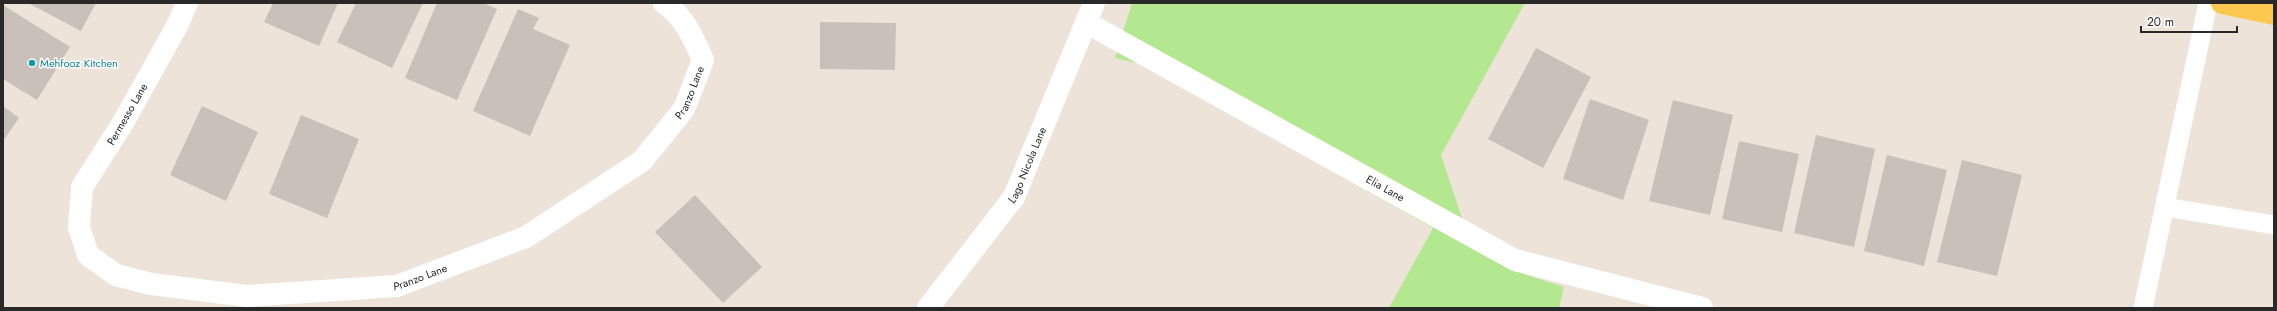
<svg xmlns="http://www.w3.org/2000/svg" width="2277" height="311" font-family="Jost,sans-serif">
<rect width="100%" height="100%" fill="#ede3d9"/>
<path fill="#b4e890" d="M1132 3H1525L1441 155 1472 248 1527 275 1564 287 1559 308H1389L1433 228 1164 75 1140 64 1115 58Z"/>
<path fill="#c8c0b9" d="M28 3H96L81 31Z
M273 3H338L319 46 264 22Z
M356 3H423L392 68 337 42Z
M437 3H483L497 9 457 100 405 78Z
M3 5 70 47 37 100 3 79Z
M518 9 539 18 533 29 570 45 530 136 473 111Z
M820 22 896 23 895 70 820 69Z
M1536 48 1591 77 1543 168 1488 139Z
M1590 99 1649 120 1623 200 1563 179Z
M1673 100 1733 115 1710 215 1649 201Z
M3 106 19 118 3 141Z
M202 106 258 132 226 201 170 175Z
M301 115 359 139 327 218 269 194Z
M1816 135 1875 149 1854 247 1794 233Z
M1739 141 1799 154 1782 232 1722 219Z
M1887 155 1947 170 1924 266 1864 251Z
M1962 160 2022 175 1997 276 1937 262Z
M695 195 762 267 723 303 655 232Z"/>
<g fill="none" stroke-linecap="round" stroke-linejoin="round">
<path stroke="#fff" stroke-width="19" d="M2165 207 2274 225
M2143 308 2208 3"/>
<g stroke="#fff" stroke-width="22">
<path id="s1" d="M187 3 178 24 124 121 82 187 79 227 88 255 116 275 151 284 247 296 397 286 526 237 642 161 684 109 703 60C694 39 684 16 664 3"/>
<path id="s2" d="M1087 23 1515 260 1702 308"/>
<path id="s3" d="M928 308 1014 197 1094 3"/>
</g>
<path stroke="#fcc84f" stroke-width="22" d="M2222 3 2274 14"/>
</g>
<circle fill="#0f9aa8" stroke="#fff" stroke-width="1.5" cx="32" cy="63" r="4"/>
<g text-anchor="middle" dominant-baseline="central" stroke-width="3" stroke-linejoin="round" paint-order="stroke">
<g font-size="11" fill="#0d838f" stroke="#fff" text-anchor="start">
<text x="40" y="63">Mehfooz Kitchen</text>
</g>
<g font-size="11" fill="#292929" stroke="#fff">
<text stroke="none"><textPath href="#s1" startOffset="960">Pranzo Lane</textPath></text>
<text transform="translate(127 114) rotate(-60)">Permesso Lane</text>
<text stroke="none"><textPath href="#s3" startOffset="175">Lago Nicola Lane</textPath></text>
<text stroke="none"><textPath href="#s2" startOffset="341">Elia Lane</textPath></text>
<text stroke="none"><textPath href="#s1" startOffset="624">Pranzo Lane</textPath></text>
</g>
</g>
<rect width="2277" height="311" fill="none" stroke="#292929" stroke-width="8"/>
<path d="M2141 26v6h96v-6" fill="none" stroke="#292929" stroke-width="2"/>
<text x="2147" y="26" font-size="12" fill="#292929" stroke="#ffffff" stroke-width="3" paint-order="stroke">20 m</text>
</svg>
